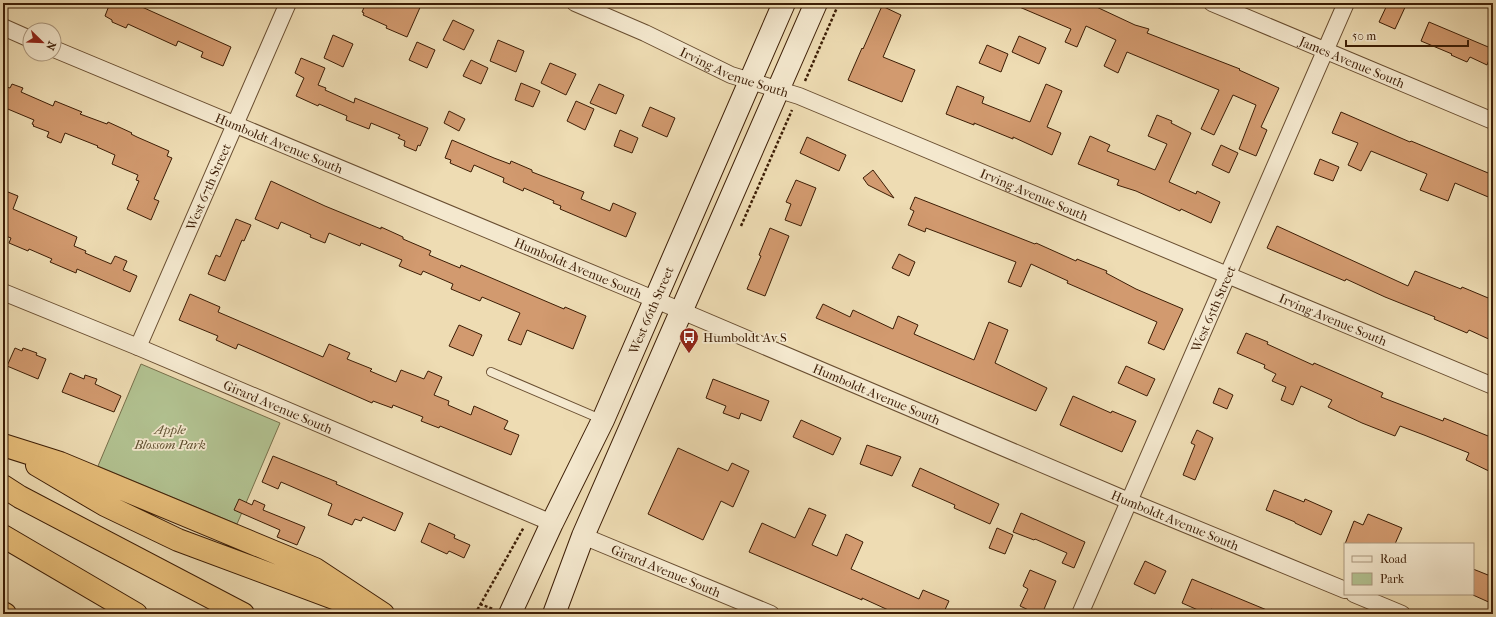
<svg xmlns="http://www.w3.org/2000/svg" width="1496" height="617" font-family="'IM FELL French Canon',serif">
<rect width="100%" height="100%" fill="#eedcb3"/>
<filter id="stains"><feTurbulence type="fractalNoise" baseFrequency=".005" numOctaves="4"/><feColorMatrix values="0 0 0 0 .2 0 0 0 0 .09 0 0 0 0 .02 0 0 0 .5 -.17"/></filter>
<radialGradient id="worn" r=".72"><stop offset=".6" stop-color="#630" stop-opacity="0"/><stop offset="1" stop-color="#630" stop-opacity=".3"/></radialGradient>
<path fill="#b2c291" stroke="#77704b" d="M141 364 280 423 237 524 98 466Z"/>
<path fill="#d29a6f" stroke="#3c1d05" d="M110 3H133L231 47 223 66 201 57 203 52 178 41 176 46 128 24 126 28 112 22V20L105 16Z
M366 3H422L407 37 386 28 387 26 363 15 364 13 362 12Z
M1010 3H1088L1135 25 1149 29 1147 33 1240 69 1239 70 1279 88 1261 127 1267 130 1256 156 1239 149 1256 105 1233 95 1214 135 1201 129 1219 90 1127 52 1118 73 1104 66 1116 40 1086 26 1077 47 1065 42 1071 29Z
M1388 3H1407L1395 29 1379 22Z
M882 6 901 15 883 57 915 70 902 102 848 80 862 48 863 49Z
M453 20 474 30 464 50 443 40Z
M1429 22 1493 49 1487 65 1470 57 1467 62 1451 55 1452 54 1421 41Z
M333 35 353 44 343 67 324 58Z
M1019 36 1046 48 1039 64 1012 52Z
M498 40 524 51 516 72 490 61Z
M417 42 435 50 427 68 409 60Z
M987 45 1008 54 1001 72 979 63Z
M301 58 325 68 318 85 326 88 325 90 354 103 355 98 428 128 420 146 418 145 416 151 404 146 405 141 398 138 400 135 371 123 369 129 346 120 347 116 319 104 318 106 296 96 304 78 295 73Z
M471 60 488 68 481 84 463 76Z
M550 63 576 74 566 95 541 83Z
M521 83 540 91 533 107 515 100Z
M12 84 23 88 21 92 53 106 55 101 82 112 80 114 107 124 108 122 132 133 131 134 137 137 169 151 167 156 172 158 154 199 159 201 151 220 127 209 139 181 136 180 138 175 112 164 115 155 97 147 98 146 65 133 61 143 47 137 49 132 33 126 34 125 32 124 34 120 3 107V86L10 88Z
M599 84 624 95 616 114 590 103Z
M1046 84 1062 91 1047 127 1061 133 1052 155 1013 137V139L974 123V125L946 114 957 86 984 97 982 103 1030 122Z
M576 101 594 109 585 130 567 121Z
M650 107 675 118 667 137 642 126Z
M449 111 465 119 459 131 444 123Z
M1341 112 1410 142 1411 141 1493 175V199L1455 183 1448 201 1420 190 1427 174 1371 151 1361 171 1348 165 1358 143 1332 133Z
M1157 115 1172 121 1171 123 1191 133 1169 182 1196 194 1197 191 1220 202 1211 223 1181 209 1180 211 1136 191 1117 185 1119 180 1078 164 1090 136 1110 145 1107 151 1155 170 1167 144 1148 136Z
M620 130 638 138 632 153 614 146Z
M807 137 846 155 839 171 800 153Z
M452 140 494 158 510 164 511 161 532 170V172L584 192 581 199 610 211 613 203 636 213 626 237 560 209 561 206 553 203 554 201 524 188 523 191 503 182 504 178 474 165 471 172 450 163 451 160 445 158Z
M1221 145 1238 153 1229 173 1212 165Z
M1320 159 1339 167 1333 181 1314 174Z
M873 170 894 198 868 185 863 178Z
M796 180 816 188 801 226 785 220 791 204 786 202Z
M271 181 325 206 381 229V227L403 237V239L431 251 429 255 460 268 461 265 564 309 565 307 586 316 573 349 527 330 521 345 508 340 520 313 482 297 480 301 451 289 453 284 423 271 421 275 399 266 402 260 361 243 360 246 329 233 325 243 310 237 311 235 281 222 278 229 255 219Z
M3 190 18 196 13 209 77 237 74 246 86 251 85 253 111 264 115 256 127 261 123 270 137 276 130 292 77 269 76 273 50 262 52 259 29 249 28 251 9 243 11 238 3 235Z
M915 197 1035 244 1036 243 1076 261 1077 259 1107 271 1106 273 1136 289 1183 309 1164 350 1148 343 1157 322 1067 283 1068 281 1031 264 1021 287 1008 282 1016 262 926 228 925 232 908 225 914 211 910 209Z
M236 219 251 225 244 241 242 240 225 281 208 274 216 255 220 257Z
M1277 226 1408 286 1415 271 1461 289 1462 287 1493 300V341L1469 330 1467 333 1434 319 1435 317 1385 297 1346 279 1345 281 1267 248Z
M770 228 789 236 765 296 747 289 761 256 759 255Z
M899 254 915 262 909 276 892 268Z
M190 294 220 307 218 312 323 357 329 344 350 353 347 359 372 369 370 371 396 382 401 370 424 379 428 371 442 377 434 395 449 401 448 405 471 415 474 406 508 421 504 429 519 435 511 455 440 426 439 428 421 421 423 417 393 405 392 408 373 401 372 403 252 350 238 344 236 349 216 340 218 336 179 320Z
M823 304 850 317 853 310 893 329 898 316 918 325 914 334 974 360 989 322 1008 330 995 363 1047 388 1036 411 816 318Z
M459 325 482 335 473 356 449 346Z
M1246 333 1268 342 1267 344 1313 365 1314 363 1383 393 1381 397 1443 421 1444 418 1493 438V473L1466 460 1469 453 1424 435 1400 426 1395 436 1362 423 1328 407 1332 400 1301 386 1293 405 1281 400 1286 387 1272 381 1276 374 1264 368 1265 365 1237 353Z
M15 348 22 351 23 348 37 353 36 355 46 359 38 379 7 366Z
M1126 366 1155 379 1147 396 1118 383Z
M70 373 84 379 85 375 97 379 95 384 121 396 114 412 62 392Z
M713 379 769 401 761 421 741 413 739 419 723 413 726 406 706 398Z
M1219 388 1233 395 1227 409 1213 403Z
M1073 396 1111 413 1112 411 1136 421 1122 452 1060 425Z
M801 420 841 438 833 455 793 437Z
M1197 430 1213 438 1195 480 1183 475 1195 445 1191 443Z
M867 445 901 457 892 476 860 464Z
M678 448 728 471 732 463 749 471 733 507 721 501 703 540 648 514Z
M273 456 337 482 336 484 403 513 395 531 363 517 361 521 355 519 352 525 328 515 332 504 281 482 278 489 262 482Z
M920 468 999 504 990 524 954 508 955 505 912 486Z
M1274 490 1304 502 1305 499 1332 511 1321 535 1295 523V522L1266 510Z
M239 499 252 505 254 500 265 505 263 510 305 527 297 545 277 537 280 530 234 510Z
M809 508 826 515 812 545 837 556 846 534 863 542 851 569 919 599 923 590 949 601 943 614H897L862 598V600L749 552 762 523 795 538Z
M1021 513 1085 542 1074 568 1062 563 1067 553 1035 539 1034 540 1013 532Z
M1368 514 1402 528 1395 544H1345L1354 521 1363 525Z
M429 523 455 535 454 538 470 545 464 558 449 551 447 554 421 542Z
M997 528 1013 535 1005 554 989 548Z
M1145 561 1166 571 1155 594 1134 584Z
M1473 569 1493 577V604L1473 595Z
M1030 570 1056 581 1042 614H1037L1020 606 1028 589 1023 586Z
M1192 579 1274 613V614H1222L1211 609 1209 614H1207L1182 603Z"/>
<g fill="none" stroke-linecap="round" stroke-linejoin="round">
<g stroke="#684d30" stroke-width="10">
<path id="service" d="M491 372 603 420"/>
</g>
<g stroke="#684d30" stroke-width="18">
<g id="minor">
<path id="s1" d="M575 3 645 33 731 75 799 96 1493 386"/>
<path id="s2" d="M1212 3 1493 121"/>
<path d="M3 27 30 39"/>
<path id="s3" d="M54 49 637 292 1129 501 1345 590"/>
<path id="s4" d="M3 292 138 347 552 523"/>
<path id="s5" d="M138 347 288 3"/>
<path id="s6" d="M583 536 771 614"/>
<path d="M1354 594 1402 614"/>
<path id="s7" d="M1080 614 1346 3"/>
</g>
</g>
<g stroke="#3c1d05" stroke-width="24">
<g id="secondary">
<path id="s8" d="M510 614 552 523 603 420 784 3"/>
<path d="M554 614 583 536 816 3"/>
</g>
</g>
<g stroke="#3c1d05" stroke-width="24">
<path id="motorway" d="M3 445 60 463 315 569 383 614
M37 465 105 505 178 540 358 607
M3 486 20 497 243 614
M3 536 136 614
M3 613 5 614"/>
</g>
<path stroke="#3c1d05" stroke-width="2.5" stroke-dasharray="3 2" stroke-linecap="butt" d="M805 81 839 3
M741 226 792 110
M480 604 493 609
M475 614 524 527"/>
<use href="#service" stroke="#f4e8ce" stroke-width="8"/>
<use href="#minor" stroke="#f4e8ce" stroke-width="16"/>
<use href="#secondary" stroke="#f4e8ce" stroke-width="22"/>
<use href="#motorway" stroke="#e7be7a" stroke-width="22"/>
</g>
<defs>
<g id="bus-pin" transform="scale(1)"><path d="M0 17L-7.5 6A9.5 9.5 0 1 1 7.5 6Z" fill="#8f2418" stroke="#f4e8ce"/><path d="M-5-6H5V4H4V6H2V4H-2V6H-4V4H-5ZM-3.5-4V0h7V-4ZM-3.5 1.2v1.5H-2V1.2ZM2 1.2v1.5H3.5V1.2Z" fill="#fff"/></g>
</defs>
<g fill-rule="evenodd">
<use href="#bus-pin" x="689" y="337"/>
</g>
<g text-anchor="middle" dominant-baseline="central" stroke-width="3.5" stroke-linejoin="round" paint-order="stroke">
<g font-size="13" fill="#3c1d05" stroke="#f4e8ce">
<text stroke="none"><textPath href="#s2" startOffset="152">James Avenue South</textPath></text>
<text stroke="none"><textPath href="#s1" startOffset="174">Irving Avenue South</textPath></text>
<text stroke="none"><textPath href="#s3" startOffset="244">Humboldt Avenue South</textPath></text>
<text stroke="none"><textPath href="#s5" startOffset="175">West 67th Street</textPath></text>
<text stroke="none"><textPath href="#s1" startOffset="498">Irving Avenue South</textPath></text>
<text stroke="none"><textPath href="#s3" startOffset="568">Humboldt Avenue South</textPath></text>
<text stroke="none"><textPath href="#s7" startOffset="333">West 65th Street</textPath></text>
<text stroke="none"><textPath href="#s8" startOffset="335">West 66th Street</textPath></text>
<text stroke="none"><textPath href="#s1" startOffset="822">Irving Avenue South</textPath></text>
<text stroke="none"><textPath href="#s3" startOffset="892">Humboldt Avenue South</textPath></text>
<text stroke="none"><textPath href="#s4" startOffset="298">Girard Avenue South</textPath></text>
<text stroke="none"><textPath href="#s3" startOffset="1216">Humboldt Avenue South</textPath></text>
<text stroke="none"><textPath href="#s6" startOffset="90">Girard Avenue South</textPath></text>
</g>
<g font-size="13" fill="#3c1d05" stroke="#f4e8ce" text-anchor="start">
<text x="703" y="337">Humboldt Av S</text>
</g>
<g font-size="13" font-style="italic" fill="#5f4f2f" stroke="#f4e8ce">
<text x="170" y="429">Apple<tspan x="170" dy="15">Blossom Park</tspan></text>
</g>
</g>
<rect width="1496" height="617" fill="none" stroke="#eedcb3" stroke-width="16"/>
<rect x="4" y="4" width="1488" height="609" fill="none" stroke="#3c1d05" stroke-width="2"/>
<rect x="8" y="8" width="1480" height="601" fill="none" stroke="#3c1d05"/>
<rect x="1344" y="543" width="130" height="52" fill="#f4e8ce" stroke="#aa977e"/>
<rect x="1352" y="556" width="20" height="6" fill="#f4e8ce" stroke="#aa977e"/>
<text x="1380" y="563" font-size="12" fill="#3c1d05">Road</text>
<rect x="1352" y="573" width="20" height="12" fill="#b2c291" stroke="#aa977e"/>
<text x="1380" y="583" font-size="12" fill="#3c1d05">Park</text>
<g transform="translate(42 42) rotate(113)"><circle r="19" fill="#f4e8ce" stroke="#aa977e"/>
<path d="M0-3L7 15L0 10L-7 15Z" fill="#8f2418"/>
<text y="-6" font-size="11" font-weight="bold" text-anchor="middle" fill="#3c1d05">N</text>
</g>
<path d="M1346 40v6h122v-6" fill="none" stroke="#3c1d05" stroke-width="2"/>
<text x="1352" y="40" font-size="12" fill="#3c1d05" stroke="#f4e8ce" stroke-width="3" paint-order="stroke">50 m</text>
<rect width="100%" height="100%" filter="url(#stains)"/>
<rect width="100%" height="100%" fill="url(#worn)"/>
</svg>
